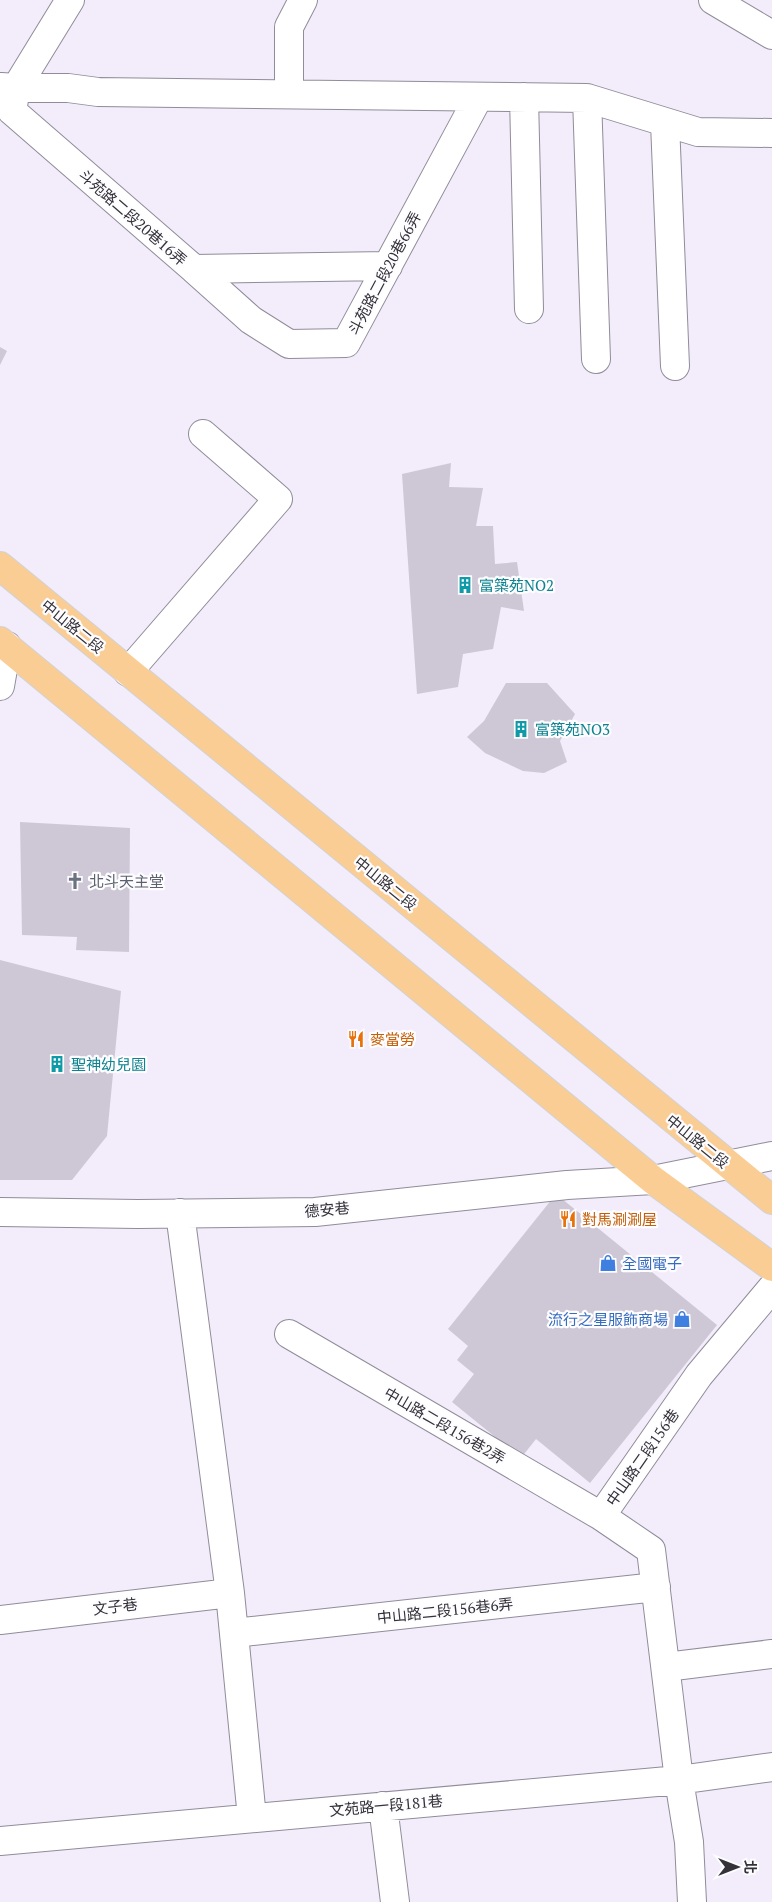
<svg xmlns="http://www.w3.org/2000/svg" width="772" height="1902" font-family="'PT Serif','Noto Sans TC',serif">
<rect width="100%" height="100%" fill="#f2ecfb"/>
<path fill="#cec8d6" d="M0 347 7 351 0 365Z
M451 463 449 487 483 488 476 526H493L495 564 517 562 524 611 501 607 493 649 463 654 458 687 417 694 402 474Z
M506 683H547L575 714 560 741 567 762 544 773 523 771 485 753 467 737 484 721Z
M20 822 130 828 129 952 76 950 77 937 22 935Z
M0 960 121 991 107 1136 72 1180H0Z
M556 1194 717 1325 590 1483 536 1439 521 1458 452 1402 474 1374 457 1360 468 1346 448 1329Z"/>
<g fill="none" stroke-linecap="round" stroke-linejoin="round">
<g stroke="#918c99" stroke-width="30">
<path id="minor" d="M713 0 772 35
M1 87 16 88 70 0
M289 94V27L303 0
M524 97 529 309
M587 98 596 359
M665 123 675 366
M388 266 194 269 12 111 16 88H68L98 92 587 98 698 132 772 133
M194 269 251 320 289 344 346 343 478 98
M128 672 278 499 203 434
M0 686 7 646
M0 1212 138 1214 315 1212 567 1185 653 1180 772 1156
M180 1213 230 1593 252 1818
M289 1334 601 1516
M0 1620 230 1593
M234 1633 656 1587
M666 1667 772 1654
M383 1806 395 1902
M0 1841 679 1780 772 1767
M692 1902 689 1842 679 1780 651 1550 601 1516 699 1375 772 1288"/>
</g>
<g stroke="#d2d2d3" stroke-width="30">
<path id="major" d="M0 566 772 1200
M0 641 653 1180 772 1267"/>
</g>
<use href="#minor" stroke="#fff" stroke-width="28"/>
<use href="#major" stroke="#facd95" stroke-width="28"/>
</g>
<defs>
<g id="building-bare" transform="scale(1.35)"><path d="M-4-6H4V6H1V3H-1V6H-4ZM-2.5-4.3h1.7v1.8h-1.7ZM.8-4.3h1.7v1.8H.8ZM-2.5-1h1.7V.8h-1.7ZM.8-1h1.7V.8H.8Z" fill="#0f9aa8" stroke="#fdfcff" stroke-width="2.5" paint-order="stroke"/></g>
<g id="church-bare" transform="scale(1.35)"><path d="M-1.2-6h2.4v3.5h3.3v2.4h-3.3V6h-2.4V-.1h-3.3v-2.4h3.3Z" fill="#6b7280" stroke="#fdfcff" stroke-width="2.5" paint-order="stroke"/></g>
<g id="restaurant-bare" transform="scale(1.35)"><path d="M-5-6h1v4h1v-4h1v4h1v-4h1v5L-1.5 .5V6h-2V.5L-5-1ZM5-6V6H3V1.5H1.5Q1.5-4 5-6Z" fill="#e8710a" stroke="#fdfcff" stroke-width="2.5" paint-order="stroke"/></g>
<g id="shop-bare" transform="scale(1.35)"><path d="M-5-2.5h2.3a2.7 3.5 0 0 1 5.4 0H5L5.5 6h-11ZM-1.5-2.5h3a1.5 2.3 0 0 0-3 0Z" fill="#3f7fe0" stroke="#fdfcff" stroke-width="2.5" paint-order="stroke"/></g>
</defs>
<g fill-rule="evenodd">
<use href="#building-bare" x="465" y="585"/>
<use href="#building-bare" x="521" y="729"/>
<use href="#church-bare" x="75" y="881"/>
<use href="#restaurant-bare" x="356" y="1039"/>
<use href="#building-bare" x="57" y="1064"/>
<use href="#restaurant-bare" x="568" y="1219"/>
<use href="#shop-bare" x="608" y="1263"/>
<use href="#shop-bare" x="682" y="1319"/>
</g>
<g text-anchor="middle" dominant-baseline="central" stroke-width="4.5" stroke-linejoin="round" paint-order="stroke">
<g font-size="15" fill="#343238" stroke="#fdfcff">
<text transform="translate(133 217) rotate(41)">斗苑路二段20巷16弄</text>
<text transform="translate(384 273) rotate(-62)">斗苑路二段20巷66弄</text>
<text transform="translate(73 626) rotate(39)">中山路二段</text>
<text transform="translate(386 883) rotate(39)">中山路二段</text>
<text transform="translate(698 1141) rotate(39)">中山路二段</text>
<text transform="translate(327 1209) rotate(-5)">德安巷</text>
<text transform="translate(445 1425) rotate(30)">中山路二段156巷2弄</text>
<text transform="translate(642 1457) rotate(-55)">中山路二段156巷</text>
<text transform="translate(115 1606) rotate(-7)">文子巷</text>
<text transform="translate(445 1610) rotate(-6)">中山路二段156巷6弄</text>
<text transform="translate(386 1805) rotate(-5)">文苑路一段181巷</text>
</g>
<g font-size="15" fill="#0d838f" stroke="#fdfcff" text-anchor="start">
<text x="479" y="585">富築苑NO2</text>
<text x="535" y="729">富築苑NO3</text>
<text x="71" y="1064">聖神幼兒園</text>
</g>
<g font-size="15" fill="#5b616d" stroke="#fdfcff" text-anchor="start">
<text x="89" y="881">北斗天主堂</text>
</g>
<g font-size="15" fill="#c56008" stroke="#fdfcff" text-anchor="start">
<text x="370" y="1039">麥當勞</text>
<text x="582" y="1219">對馬涮涮屋</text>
</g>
<g font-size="15" fill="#366cbe" stroke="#fdfcff" text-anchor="start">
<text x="622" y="1263">全國電子</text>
<text x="668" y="1319" text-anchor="end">流行之星服飾商場</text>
</g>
</g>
<g transform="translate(737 1867) rotate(90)" stroke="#fdfcff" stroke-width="4" paint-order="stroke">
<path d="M0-4L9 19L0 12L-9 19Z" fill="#343238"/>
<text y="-8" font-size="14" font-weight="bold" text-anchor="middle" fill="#343238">北</text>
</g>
</svg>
